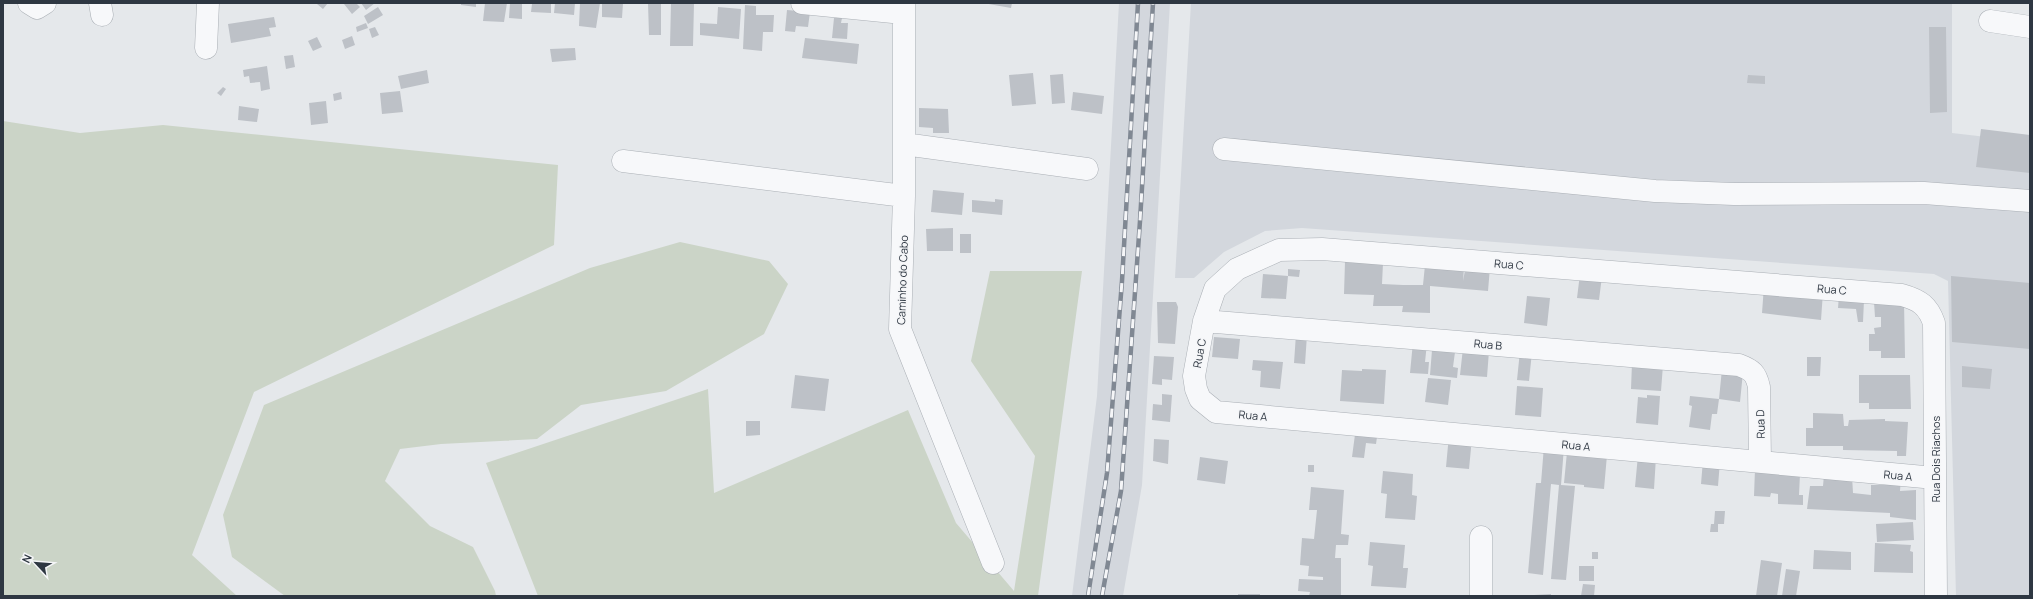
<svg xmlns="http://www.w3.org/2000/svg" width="2033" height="599" font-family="Manrope,sans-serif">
<rect width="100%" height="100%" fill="#e5e8eb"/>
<path fill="#d3d7dd" d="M1119 3H1170L1142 485 1123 596H1072L1097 396Z
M1191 3H1952V133L2030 142V596H1956L1948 281 1934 274 1302 228 1265 231 1224 252 1194 278H1175Z"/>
<path fill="#cbd4c7" d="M3 121 80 133 163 125 558 165 554 245 254 392 192 555 237 596H3Z
M680 242 769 261 788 284 764 334 666 391 581 405 537 439 441 444 400 449 385 481 430 526 473 547 495 591 496 596H285L232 557 223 515 264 405 590 268Z
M990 271H1082L1038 596H538L486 463 708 389 714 493 908 410 956 523 1014 591 1035 456 971 361Z"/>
<path fill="#bdc1c7" d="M318 3H328L323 9 317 4Z
M346 3H356L360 7 352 14 344 4Z
M361 3H375L366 10Z
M461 3H476V7L461 5Z
M485 3H507L504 22 483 21Z
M510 3H522V19L509 18Z
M528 3H551V13L531 12 532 4Z
M555 3H575L574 15 554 13Z
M580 3H600L596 28 579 26Z
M602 3H623L622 18 602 17Z
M648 3H661V35H649Z
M671 3H694L693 46H670Z
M983 3H1012L1011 8Z
M745 5 756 6V15H774L773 32H763L762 51 743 49Z
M378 7 383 15 368 24 364 16Z
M718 7 741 9 739 39 700 35V23L717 24Z
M787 10 810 12 808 27 796 26 795 32 785 31Z
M274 17 276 27 269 28 271 36 231 43 228 24Z
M834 18H842L841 23H848L847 39 832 38Z
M366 23 368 28 357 32 356 27Z
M375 27 379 35 372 38 369 29Z
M1929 27H1946L1947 112 1930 113Z
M352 36 355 45 345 49 342 40Z
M317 37 322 47 313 51 308 41Z
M805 38 859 44 857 64 802 58Z
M575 48 576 60 552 62 550 49Z
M293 55 295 67 286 69 284 56Z
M267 66 270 89 261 91 260 82 250 83 249 76 244 77 243 70Z
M427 70 429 83 401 89 398 76Z
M1033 73 1036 104 1012 106 1009 75Z
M1063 74 1065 103 1052 104 1050 75Z
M1748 75 1765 76V84L1747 83Z
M223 87 226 89 221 96 217 93Z
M400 91 403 112 382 114 380 93Z
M341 92 342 99 334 101 333 94Z
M1073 92 1104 96 1102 114 1071 110Z
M326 101 328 123 311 125 309 103Z
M239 106 259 109 257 122 238 120Z
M919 108 948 109 949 133H933V128L919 127Z
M1981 129 2030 135V173L1976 167Z
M933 190 964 193 962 215 931 212Z
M995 199 1003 200 1002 215 972 212V200L995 202Z
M953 228V251H927L926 229Z
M960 234H971V253H960Z
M1345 262 1383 263 1382 284 1403 285H1423L1425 265 1464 268 1463 281 1466 265 1490 267 1488 291 1430 286V313L1402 312 1403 306H1373L1374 295 1344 294Z
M1288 269 1300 270 1299 277 1288 276Z
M1263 274 1288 276 1286 299 1261 298Z
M1580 274 1602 276 1599 300 1577 298Z
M1951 276 2030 283V349L1952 342Z
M1764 286 1823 292 1821 320 1762 313Z
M1839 295 1864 300 1863 322H1858L1856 309 1838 308Z
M1527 296 1550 298 1547 326 1524 323Z
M1904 301 1905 358H1881V351H1869V334H1875L1874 328 1881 327V317H1875L1874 302Z
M1157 302H1176L1178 307 1175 344 1158 343Z
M1296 334 1307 335 1305 364 1294 363Z
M1214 337 1240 339 1238 359 1212 357Z
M1413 342 1427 343 1425 362H1429L1428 374 1410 373Z
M1463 348 1489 351 1487 377 1460 375Z
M1432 350 1455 352 1453 367 1458 368 1457 378 1430 375Z
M1520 351 1532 352 1529 381 1517 380Z
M1154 356 1174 357 1172 380 1162 379V385L1152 384Z
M1807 357H1821L1820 376H1807Z
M1253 360 1283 362 1280 389 1260 387 1261 371 1252 370Z
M1632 363 1663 365 1661 391 1631 389Z
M1962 366 1992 369 1990 389 1962 387Z
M1362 369 1386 370 1384 404 1340 401 1342 370 1362 371Z
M1722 369 1743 372 1740 402 1719 399Z
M795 375 829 379 825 411 791 408Z
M1859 375H1910L1911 409H1869V403H1859Z
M1428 378 1451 380 1448 405 1425 402Z
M1517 386 1543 388 1541 417 1515 415Z
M1162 394 1172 395 1170 422 1152 420 1153 404 1162 405Z
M1647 395 1660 396 1658 425 1636 423 1638 397 1647 398Z
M1690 396 1719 399 1717 414H1712L1710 430 1689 427 1692 406 1689 405Z
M1813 413 1843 414 1844 426H1848L1849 420 1885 419V421L1908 422 1906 456H1897V451L1843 450V446H1806V428H1813Z
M746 421H760V435L746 436Z
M1356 427 1378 430 1376 444 1366 443 1364 458 1352 457Z
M1449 435 1472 438 1469 469 1446 467Z
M1154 439 1169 440 1168 464 1153 461Z
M1544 446 1564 447 1561 485 1575 486 1566 580 1551 579 1559 485 1551 484 1543 575 1528 573 1536 483H1541Z
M1567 452 1607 455 1604 489 1584 487V485L1564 483Z
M1638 455 1656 457 1654 489 1635 487Z
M1200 457 1228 461 1225 484 1197 480Z
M1703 460 1720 461 1718 486 1701 484Z
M1308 465H1314V472H1308Z
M1755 469 1800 474 1799 495H1803V505L1778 504V494L1771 493 1770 497 1754 496Z
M1383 471 1413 474 1412 495 1417 496 1415 520 1385 518 1387 494 1381 493Z
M1824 475 1852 476 1853 493 1871 495V485H1890V478H1901L1900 491 1916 490V520L1890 517V513L1807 509 1810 486H1823Z
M1311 487 1344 490 1341 534 1349 535 1348 545H1336L1335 558H1341V596H1309L1310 592 1298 591 1299 579 1323 580V577L1308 576 1309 566 1300 565 1302 538 1314 539 1317 510H1309Z
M1715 511H1725L1724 524H1718V532H1710L1711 524H1714Z
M1913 522 1914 540 1877 542 1876 524Z
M1370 542 1405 545 1403 568H1408L1406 588 1371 586 1373 566 1368 565Z
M1875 543 1911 545 1910 551 1913 552V573L1874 572Z
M1814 550 1851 552V570L1813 569Z
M1592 552H1598V559H1592Z
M1761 560 1782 563 1777 596H1756Z
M1579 566H1594V581H1579Z
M1786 569 1800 571 1796 596H1782Z
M1583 584 1595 585 1594 596H1581Z
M1238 594H1260V596H1238Z
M1551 594V596H1534V595Z"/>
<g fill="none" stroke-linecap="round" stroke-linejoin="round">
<g stroke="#aaafb5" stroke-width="23">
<path id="minor" d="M29 3 37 8 45 3
M100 3 102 15
M802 3 903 13
M904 3V196L900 329 993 563
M1990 21 2030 27
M206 48 208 3
M904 144 1087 169
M1224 149 1655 191 1734 194 1924 193 2030 201
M623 161 904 196
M1204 321 1739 365C1752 370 1756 373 1759 387L1760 461
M1935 478 1216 412 1200 399 1196 389 1194 376 1204 321 1215 289 1237 269 1279 250 1322 249 1902 295C1920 300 1928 306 1934 323L1936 596
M1481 537V596"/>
</g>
<use href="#minor" stroke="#f7f8fa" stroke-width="22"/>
<g stroke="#808893" stroke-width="4.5">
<path id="rail" d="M1088 596 1107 473 1122 281 1138 3
M1102 596 1121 491 1140 221 1153 3"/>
</g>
<use href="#rail" stroke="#f5f6f8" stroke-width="3" stroke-dasharray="9" stroke-linecap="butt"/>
</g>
<g text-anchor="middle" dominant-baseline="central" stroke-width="3" stroke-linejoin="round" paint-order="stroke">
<g font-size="11" fill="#2e3742" stroke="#f5f6f8">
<text transform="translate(1509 264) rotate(5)">Rua C</text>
<text transform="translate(902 280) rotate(-88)">Caminho do Cabo</text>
<text transform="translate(1832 289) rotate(5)">Rua C</text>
<text transform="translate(1488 344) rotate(5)">Rua B</text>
<text transform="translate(1199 353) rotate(-80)">Rua C</text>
<text transform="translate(1253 415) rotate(5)">Rua A</text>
<text transform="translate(1760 424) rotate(-91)">Rua D</text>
<text transform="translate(1576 445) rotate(5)">Rua A</text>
<text transform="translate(1935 459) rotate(-90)">Rua Dois Riachos</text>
<text transform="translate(1898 475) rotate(5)">Rua A</text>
</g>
</g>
<rect width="2033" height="599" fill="none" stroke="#2e3742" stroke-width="8"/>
<g transform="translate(36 563) rotate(296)" stroke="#f5f6f8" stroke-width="3" paint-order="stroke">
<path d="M0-3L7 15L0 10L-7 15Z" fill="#2e3742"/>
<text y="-6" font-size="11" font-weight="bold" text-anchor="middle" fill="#2e3742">N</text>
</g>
</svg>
